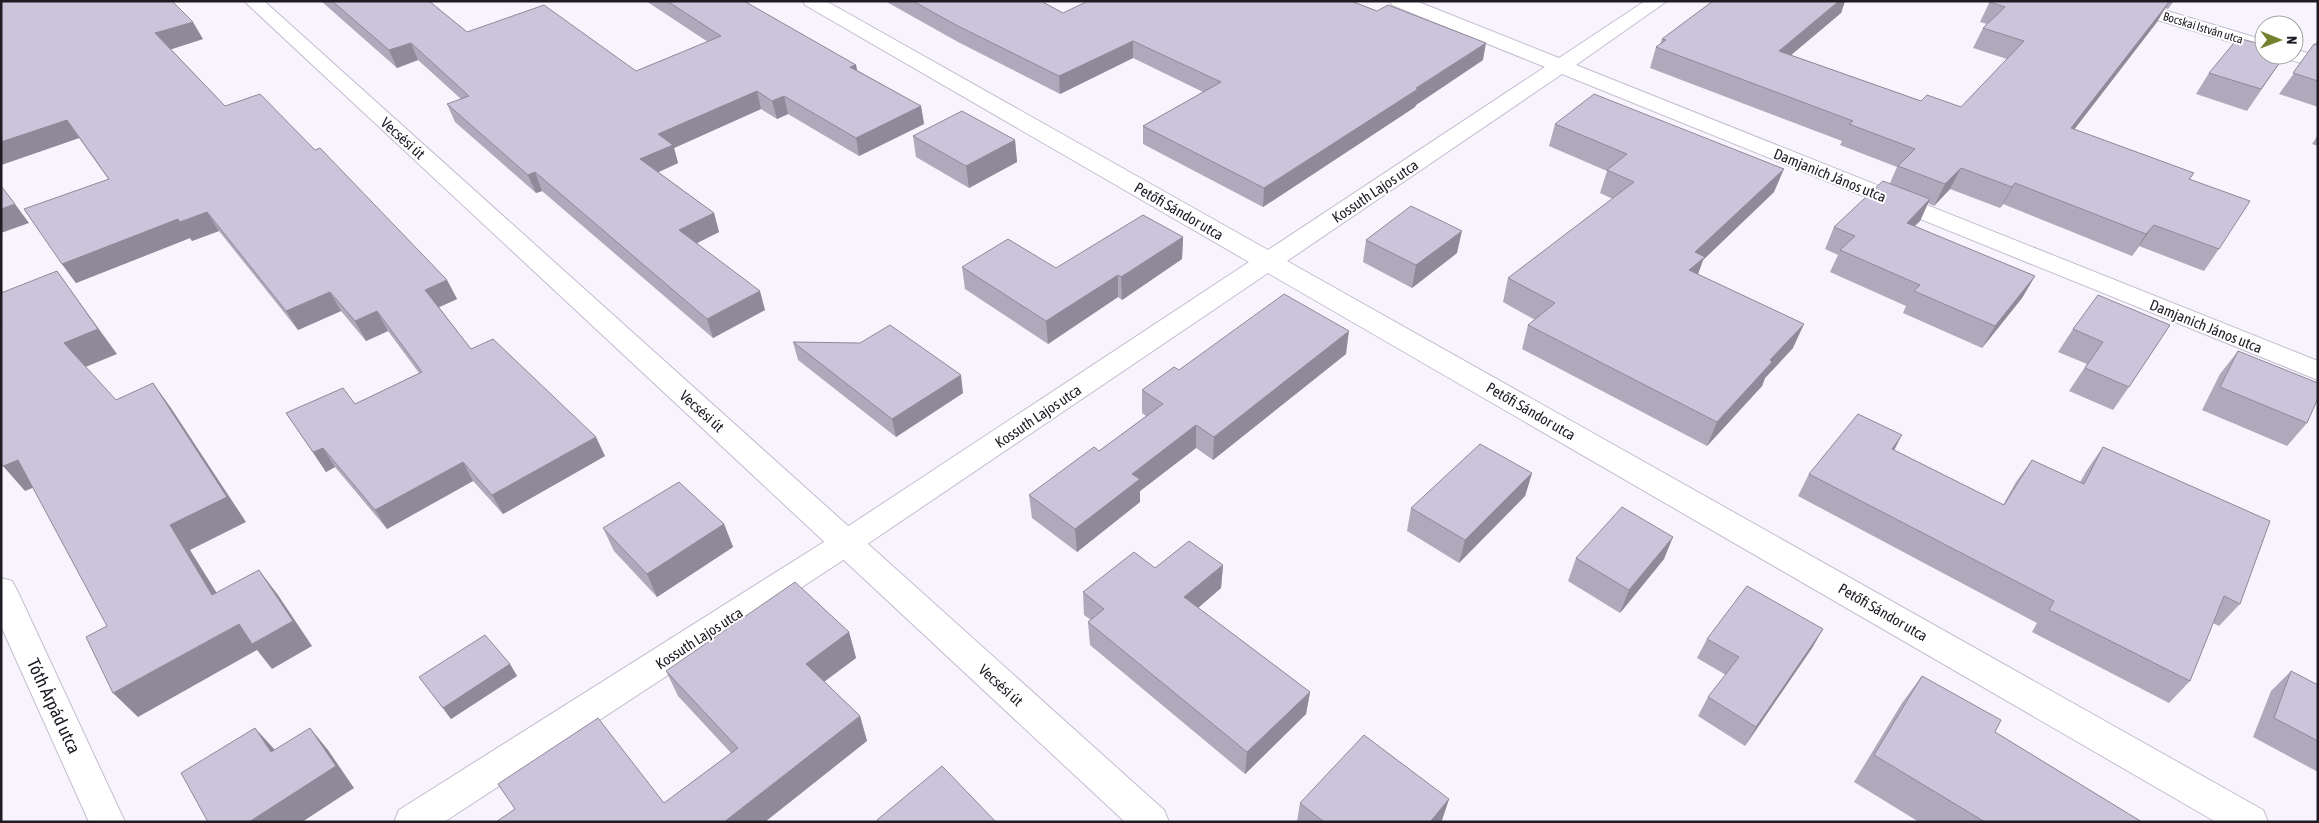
<svg xmlns="http://www.w3.org/2000/svg" width="2319" height="823" font-family="'Asap Condensed',sans-serif">
<rect width="100%" height="100%" fill="#f7f4fd"/>
<g fill="none" stroke-linecap="round" stroke-linejoin="round">
<g stroke="#c5bcd2" stroke-width="2">
<path id="minor" d="M803 1H826L1268 250 1545 67 1392 5 1390 1H1416L1559 58 1645 1H1667L1576 65 2318 361V380L1562 74 1287 261 2263 810 2268 822H2216L1268 273 857 551 444 822H394L399 810 835 535 1249 262 805 5Z
M2105 1H2134L2264 40V52L2107 5Z
M2294 49 2318 56V68L2287 59 2284 55H2294Z
M1 578 12 581 17 590 125 822H89L1 626Z"/>
</g>
<g stroke="#c5bcd2" stroke-width="2">
<path id="secondary" d="M244 1H264L1164 810 1169 822H1125Z"/>
</g>
<use href="#minor" fill="#fff" fill-rule="evenodd"/>
<use href="#secondary" fill="#fff" fill-rule="evenodd"/>
</g>
<path fill="#afa9bb" d="M1 1 203 39 171 49 225 106 315 150 447 280 457 299 439 307 471 349 605 456 503 514 473 481 387 529 335 467 326 472 286 413 355 404 419 373 388 331 366 341 341 311 298 330 219 231 192 241 190 238 76 283 62 264 109 180 79 138 1 165Z
M321 1H429L467 32 636 71 708 42 646 1H744L856 65 857 70 921 106 924 124 859 156 788 114 777 119 761 109 674 148 678 163 658 172 714 213 719 232 697 243 765 310 713 338 542 191 536 193 455 122 447 104 461 99 418 60 397 68Z
M885 1H1041L1063 13 1483 60 1416 105 1415 107 1263 207 1143 144V126L1203 92 1133 58 1060 94 958 42Z
M1713 1H1845L1841 13 1791 55 1921 101 1961 107 2007 59 1973 48 1983 28 1987 24 1980 22 1990 1H2174L2168 9 2165 8 2157 22 2074 130 2194 173 2190 179 2219 249 2204 271 2139 246 2132 256 2003 204 2000 208 1950 189 1934 206 1928 203 1920 221 1914 226 2035 276 2022 298 1982 348 1903 313 1906 306 1830 272 1838 255 1825 249 1834 227 1890 183 1897 167 1840 145 1842 141 1650 68 1656 47 1660 44 1662 39Z
M2318 40V107L2279 94Z
M2285 55 2247 111 2196 94 2209 73Z
M1555 124 1774 192 1703 260 1698 274 1793 348 1765 378 1762 386 1707 446 1522 349 1528 325 1535 320 1503 302 1508 278 1613 199 1600 193 1607 171 1549 146Z
M2318 135V146L2312 144Z
M913 136 1015 140 1017 162 969 188 916 157Z
M1183 237 1182 259 1122 300 1118 297 1048 344 965 289 962 267 1056 268Z
M1366 240 1457 253 1412 288 1363 262Z
M2170 325 2129 387 2113 410 2069 391 2087 364 2058 352 2073 329Z
M793 342 963 393 896 437 798 360Z
M2238 351 2307 423 2287 446 2202 410 2220 374Z
M1346 354 1213 460 1196 448 1140 491V502L1077 552 1032 518 1029 495 1099 451 1146 416 1142 413V390L1179 370Z
M2103 447 2240 604 2219 626 2213 623 2190 681 2169 703 2032 632 2037 623 1798 496 1809 474 1894 450 2003 505 2016 482 2032 460 2080 482 2087 470Z
M1532 473 1525 496 1459 563 1407 531 1411 508Z
M724 524 733 547 657 597 614 551 603 528Z
M1576 558 1664 559 1620 613 1568 581Z
M1223 565 1221 588 1198 608 1310 692 1306 714 1245 774 1090 645 1088 622 1091 620 1084 615 1083 592 1155 568Z
M1823 629 1812 648 1745 746 1698 716 1708 697 1726 675 1697 658 1707 639Z
M849 632 856 658 824 682 860 716 867 741 664 803 731 753 678 696 666 671Z
M510 664 517 676 451 719 419 677Z
M2291 671 2318 685V772L2253 737 2271 691Z
M1922 676 1995 732 2142 822H1919L1854 782 1902 703Z
M1449 799 1442 820 1441 822H1297L1300 803Z"/>
<path fill="#8f8999" d="M1839 1H1845L1841 13 1772 71 1779 51Z
M2169 2 2157 22 2059 149 2071 128Z
M193 22 203 39 166 51 155 33Z
M1133 41V58L1060 94 1059 76Z
M411 43 418 60 397 68 389 50Z
M1486 43 1483 60 1416 105 1415 107 1263 207 1264 188Z
M856 65 859 82 850 67Z
M757 91 761 109 674 148 678 163 646 178 640 159 658 134Z
M784 96 788 114 777 119 772 101Z
M921 106 924 124 859 156 856 138Z
M67 120 79 138 1 165V142Z
M1015 140 1017 162 969 188 966 166Z
M1961 168 1950 189 1934 206 1945 184Z
M1784 169 1774 192 1703 260 1696 280 1681 293 1695 252Z
M535 172 542 191 536 193 528 175Z
M2015 183 2003 204 2000 208 2012 187Z
M1930 199 1920 221 1896 245 1907 223Z
M15 204 29 223 1 233V209Z
M207 212 219 231 192 241 180 222Z
M714 213 719 232 685 249 679 230Z
M178 219 190 238 76 283 62 264Z
M2154 225 2139 246 2132 256 2146 234Z
M1462 231 1457 253 1412 288 1416 265Z
M1183 237 1182 259 1122 300 1121 277Z
M57 271 75 296 117 354 83 368 64 343Z
M1118 275V297L1048 344 1046 321Z
M2035 276 2022 298 1982 348 1995 326Z
M447 280 457 299 435 309 425 290Z
M760 291 765 310 713 338 707 319Z
M330 292 341 311 298 330 286 311Z
M377 311 388 331 366 341 355 321Z
M1804 324 1793 348 1765 378 1762 386 1707 446 1717 422 1770 360Z
M1349 331 1346 354 1213 460 1214 437Z
M961 375 963 393 896 437 892 419Z
M153 383 171 408 246 522 190 550 233 619 212 595 170 525Z
M1196 425V448L1140 491V502L1077 552 1075 529 1132 474Z
M1902 435 1890 458 1892 449Z
M596 437 605 456 503 514 492 495Z
M323 448 335 467 326 472 313 452Z
M18 460 40 485 25 491 3 466Z
M463 462 473 481 387 529 375 510Z
M1532 473 1525 496 1459 563 1465 540Z
M724 524 733 547 657 597 647 574Z
M1673 537 1664 559 1620 613 1629 590Z
M1223 565 1221 588 1184 620V597Z
M259 570 278 595 312 646 272 669 257 650 138 717 113 693 239 624Z
M1823 629 1812 648 1745 746 1756 727Z
M849 632 856 658 814 689 806 664Z
M510 664 517 676 451 719 443 708Z
M1310 692 1306 714 1245 774 1247 752Z
M860 716 867 741 765 822H724Z
M255 728 275 750 271 752Z
M310 728 328 750 354 788 302 822H249Z
M1449 799 1442 820 1441 822H1430Z"/>
<path fill="#ccc4da" stroke="#8f8999" d="M1 1H172L193 22 155 33 225 106 260 94 315 150 320 148 447 280 425 290 471 349 493 339 596 437 492 495 463 462 375 510 323 448 313 452 286 413 343 388 355 404 422 372 377 311 355 321 330 292 286 311 207 212 180 222 178 219 62 264 24 209 109 179 67 120 1 142Z
M332 1H429L467 32 544 5 636 71 721 36 667 1H744L856 65 850 67 921 106 856 138 784 96 772 101 757 91 658 134 673 145 640 159 714 213 679 230 760 291 707 319 535 172 528 175 447 104 469 96 411 43 389 50Z
M913 1H1041L1063 13 1088 1H1351L1377 11 1388 5 1486 43 1416 88 1418 89 1264 188 1143 126 1221 82 1133 41 1059 76 956 25Z
M1713 1H1839L1779 51 1921 101 1927 95 1961 107 2024 41 1983 28 2005 7 1989 2 1990 1H2165L2169 2 2071 128 2194 173 2189 179 2250 201 2219 249 2154 225 2146 234 2015 183 2012 187 1961 168 1945 184 1898 166 1915 149 1849 124 1853 121 1656 47 1666 40 1662 39Z
M2238 38 2264 45V55H2285L2261 89 2209 73Z
M2314 44 2318 45V81L2293 73Z
M1594 94 1784 169 1695 252 1705 257 1689 270 1804 324 1770 360 1772 362 1717 422 1528 325 1555 303 1508 278 1634 182 1607 170 1627 154 1555 124Z
M962 111 1015 140 966 166 913 136Z
M1883 181 1930 199 1907 223 2035 276 1995 326 1914 291 1920 285 1840 250 1855 236 1834 227Z
M1 186 15 204 1 209Z
M1411 206 1462 231 1416 265 1366 240Z
M1143 215 1183 237 1121 277 1118 275 1046 321 962 267 1008 239 1056 268Z
M57 271 98 329 64 343 116 400 153 383 227 497 170 525 212 595 259 570 293 621 252 644 239 624 113 693 86 637 107 626 18 460 3 466 1 464V327H2L1 325V293Z
M1284 294 1349 331 1214 437 1196 425 1132 474 1140 479 1075 529 1029 495 1094 447 1099 451 1163 404 1142 390 1174 367 1179 370Z
M2098 295 2170 325 2129 387 2085 368 2103 342 2073 329Z
M890 325 961 375 892 419 793 342 860 343Z
M2238 351 2318 383V398L2307 423 2220 387Z
M1858 414 1902 435 1892 449 2004 505 2032 460 2084 484 2103 447 2270 521 2240 604 2224 596 2190 681 2049 610 2054 601 1809 474Z
M1480 444 1532 473 1465 540 1411 508Z
M679 482 724 524 647 574 603 528Z
M1622 507 1673 537 1629 590 1576 558Z
M1189 541 1223 565 1184 597 1310 692 1247 752 1088 622 1104 609 1083 592 1134 552 1155 568Z
M795 582 849 632 806 664 860 716 724 822H496L515 809 498 784 598 718 664 803 738 748 666 671Z
M1747 586 1823 629 1756 727 1708 697 1739 657 1707 639Z
M485 635 510 664 443 708 419 677Z
M2291 671 2318 685V741L2274 718Z
M1922 676 2001 720 1995 732 2142 822H1985L1874 755Z
M255 728 271 752 310 728 336 766 249 822H208L181 773Z
M1364 735 1449 799 1430 822H1324L1300 803Z
M942 766 996 822H879L877 820Z"/>
<g text-anchor="middle" dominant-baseline="central" stroke-width="4" stroke-linejoin="round" paint-order="stroke">
<g font-size="12" fill="#1e1b23" stroke="#fff">
<text transform="translate(2203 28) rotate(17)">Bocskai István utca</text>
</g>
<g font-size="15" fill="#1e1b23" stroke="#fff">
<text transform="translate(403 138) rotate(42)">Vecsési út</text>
<text transform="translate(1830 175) rotate(22)">Damjanich János utca</text>
<text transform="translate(1375 191) rotate(-34)">Kossuth Lajos utca</text>
<text transform="translate(1179 211) rotate(30)">Petőfi Sándor utca</text>
<text transform="translate(2206 326) rotate(22)">Damjanich János utca</text>
<text transform="translate(702 411) rotate(42)">Vecsési út</text>
<text transform="translate(1531 411) rotate(30)">Petőfi Sándor utca</text>
<text transform="translate(1038 416) rotate(-34)">Kossuth Lajos utca</text>
<text transform="translate(1883 612) rotate(30)">Petőfi Sándor utca</text>
<text transform="translate(699 638) rotate(-33)">Kossuth Lajos utca</text>
<text transform="translate(1001 685) rotate(42)">Vecsési út</text>
</g>
<g font-size="18" fill="#1e1b23" stroke="#fff">
<text transform="translate(54 706) rotate(65)">Tóth Árpád utca</text>
</g>
</g>
<rect width="2319" height="823" fill="none" stroke="#1e1b23" stroke-width="5"/>
<g transform="translate(2279 40) rotate(91)"><circle r="24" fill="#ffffff" stroke="#a5a4a7"/>
<path d="M0-4L9 19L0 12L-9 19Z" fill="#73802d"/>
<text y="-8" font-size="14" font-weight="bold" text-anchor="middle" fill="#1e1b23">N</text>
</g>
</svg>
